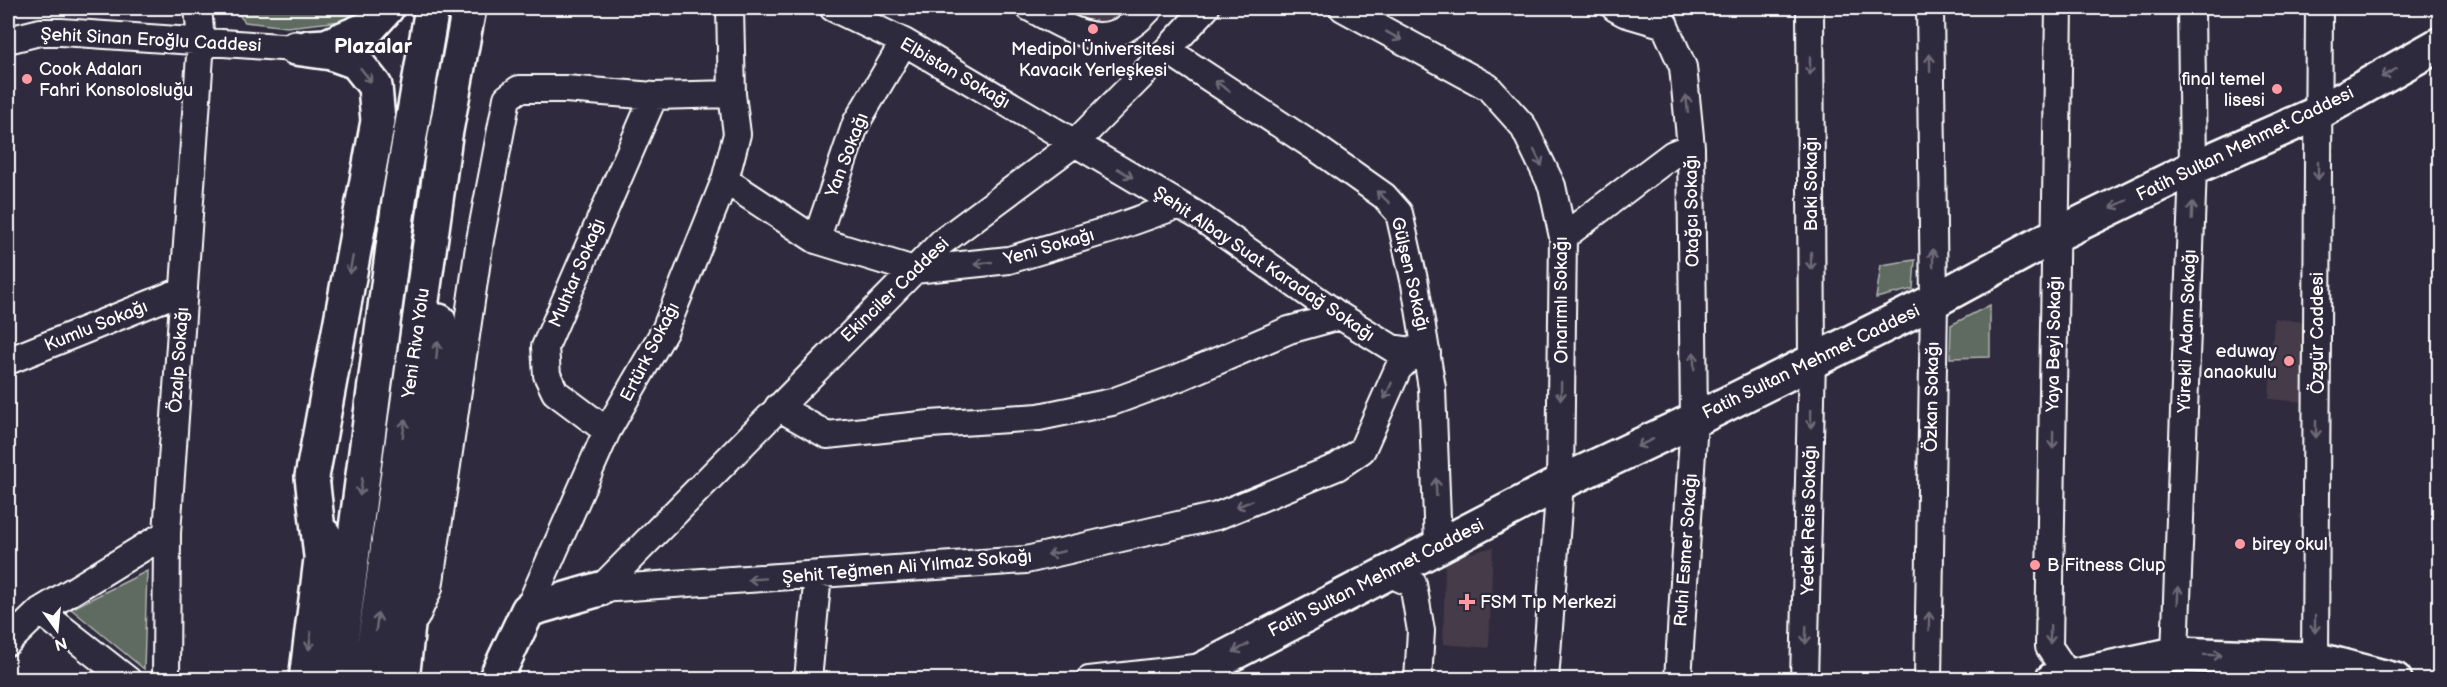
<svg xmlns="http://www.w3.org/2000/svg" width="2447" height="687" font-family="'Balsamiq Sans',sans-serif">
<rect width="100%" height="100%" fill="#2f2a3d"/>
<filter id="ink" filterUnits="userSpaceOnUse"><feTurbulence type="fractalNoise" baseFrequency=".0167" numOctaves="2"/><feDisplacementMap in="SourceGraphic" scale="12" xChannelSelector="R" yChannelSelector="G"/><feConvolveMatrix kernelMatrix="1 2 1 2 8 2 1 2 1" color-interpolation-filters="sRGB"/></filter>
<g filter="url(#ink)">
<path fill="#453b49" d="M999 8H1168L1123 53 1077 50Z
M2274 318 2310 323 2305 402 2269 399Z
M1493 547 1489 648 1443 644 1445 560Z"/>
<path fill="#5f6b60" stroke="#afb5b0" stroke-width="1.5" d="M233 8H362L350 20 287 27 245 22Z
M1915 260 1913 289 1876 298 1881 265Z
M1990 305V357L1950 358 1951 325Z
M147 571 144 669 71 609Z"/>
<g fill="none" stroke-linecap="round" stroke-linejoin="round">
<g stroke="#fff" stroke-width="30">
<path id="minor" d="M833 8 904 42 1200 217 1340 316 1392 348 1427 353
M1030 8C1078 33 1107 56 1150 8
M1343 8 1488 87 1523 126 1552 186 1563 237 1560 483 1545 680
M1615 8 1624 13 1665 25
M1657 8 1683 67 1691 147 1694 420 1678 680
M2059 8 2049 647 2068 675
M8 40 40 32H61L295 48
M1167 50 1319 150 1384 196 1399 213 1415 284 1432 388 1438 545
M725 180 816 240 914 270 1009 260 1112 229 1179 205
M1563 237 1673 154 1691 147
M816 240 856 123 904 42
M8 361 184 290
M778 407 827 435 930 424 1039 417 1112 402 1180 377 1289 330 1340 316
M607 431 555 392 547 375 545 347 654 96
M1386 572 1413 584 1421 631 1418 680
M600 589 1026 560 1217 516 1337 467 1362 450 1398 369 1409 358 1427 353
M600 589 942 242 1075 143 1167 50 1206 8
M528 610 607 431 665 330 725 180 737 134 732 94 730 8
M40 611 128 680
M416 617 429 588 480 240 507 98 519 89H565L654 96 732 94
M8 642 40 611 167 533
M2175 654 2193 168 2191 8
M2315 659 2319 8
M166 680 167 533 201 41 198 8
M808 680 818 574
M1089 680 1204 667
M1804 680 1812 360 1810 8
M1928 680 1934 301 1930 8
M2248 680 2251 657"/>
</g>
<g stroke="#fff" stroke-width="38">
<path id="major" d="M495 680 528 610 600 589
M1182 680 1560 483 1694 420 1934 301 2056 235 2193 168 2318 113 2440 44
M2052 680 2175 654 2315 659 2395 680"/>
</g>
<g stroke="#fff" stroke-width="38">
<path id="highway" d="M309 47 326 46 369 28 387 8
M295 48 331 53 356 62 375 86 378 121 312 477 321 556
M306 680 324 535
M336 680 400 194 432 8
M369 680 445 136 469 8
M402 680 434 390 439 321"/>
</g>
<use href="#minor" stroke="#2f2a3d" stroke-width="26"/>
<use href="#major" stroke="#2f2a3d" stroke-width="33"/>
<use href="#highway" stroke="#2f2a3d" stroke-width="33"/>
</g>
<defs><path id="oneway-shaft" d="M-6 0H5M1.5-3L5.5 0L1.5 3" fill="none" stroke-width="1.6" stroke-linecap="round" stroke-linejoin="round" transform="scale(1.5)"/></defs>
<g stroke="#6d6a77">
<use href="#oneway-shaft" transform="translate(1394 36) rotate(29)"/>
<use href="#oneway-shaft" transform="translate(1930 63) rotate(-91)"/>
<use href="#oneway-shaft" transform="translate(1810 66) rotate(90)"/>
<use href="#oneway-shaft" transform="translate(2389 73) rotate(150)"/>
<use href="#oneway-shaft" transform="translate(366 75) rotate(52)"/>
<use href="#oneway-shaft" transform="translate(1222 86) rotate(-147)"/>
<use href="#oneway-shaft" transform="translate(1687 104) rotate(-96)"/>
<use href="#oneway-shaft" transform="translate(1538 158) rotate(64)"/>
<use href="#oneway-shaft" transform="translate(2318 171) rotate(90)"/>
<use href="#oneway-shaft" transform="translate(1125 173) rotate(31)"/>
<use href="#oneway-shaft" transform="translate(1383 197) rotate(-137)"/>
<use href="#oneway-shaft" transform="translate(2119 204) rotate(154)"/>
<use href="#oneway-shaft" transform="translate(2192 211) rotate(-88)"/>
<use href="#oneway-shaft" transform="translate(1933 258) rotate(-91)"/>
<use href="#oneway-shaft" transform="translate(1811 261) rotate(90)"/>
<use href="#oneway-shaft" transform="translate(983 263) rotate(174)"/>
<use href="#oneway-shaft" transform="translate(351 265) rotate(101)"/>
<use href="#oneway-shaft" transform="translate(437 350) rotate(-86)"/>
<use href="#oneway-shaft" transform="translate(1694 361) rotate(-91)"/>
<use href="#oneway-shaft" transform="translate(1388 391) rotate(114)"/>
<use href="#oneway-shaft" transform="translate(1561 391) rotate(91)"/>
<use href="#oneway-shaft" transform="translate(1811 419) rotate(91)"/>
<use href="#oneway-shaft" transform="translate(404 428) rotate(-82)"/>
<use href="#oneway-shaft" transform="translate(2316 429) rotate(90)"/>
<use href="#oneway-shaft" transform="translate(2053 440) rotate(91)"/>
<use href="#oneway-shaft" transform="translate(1645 443) rotate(155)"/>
<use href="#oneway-shaft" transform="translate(361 487) rotate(98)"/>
<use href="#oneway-shaft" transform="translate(1436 487) rotate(-92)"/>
<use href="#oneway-shaft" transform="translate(1244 504) rotate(158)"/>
<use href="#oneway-shaft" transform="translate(1056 553) rotate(167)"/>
<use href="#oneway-shaft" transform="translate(757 579) rotate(176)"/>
<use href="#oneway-shaft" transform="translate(2178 595) rotate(-88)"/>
<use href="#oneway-shaft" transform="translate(1929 621) rotate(-89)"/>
<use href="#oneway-shaft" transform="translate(377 622) rotate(-82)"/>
<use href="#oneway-shaft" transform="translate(2315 624) rotate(90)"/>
<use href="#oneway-shaft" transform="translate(1806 635) rotate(92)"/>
<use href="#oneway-shaft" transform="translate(2050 635) rotate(91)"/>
<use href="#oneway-shaft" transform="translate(310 641) rotate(97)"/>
<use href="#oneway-shaft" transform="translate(1241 648) rotate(152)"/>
<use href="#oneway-shaft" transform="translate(2213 655) rotate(2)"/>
</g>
</g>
<g fill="#ff9aa2" stroke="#2f2a3d" stroke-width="2">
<circle cx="1093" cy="29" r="6"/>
<circle cx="27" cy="79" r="6"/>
<circle cx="2277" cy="89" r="6"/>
<circle cx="2289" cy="361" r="6"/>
<circle cx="2240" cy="544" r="6"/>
<circle cx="2035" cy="565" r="6"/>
<path d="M1464 593h6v6h6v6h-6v6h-6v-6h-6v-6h6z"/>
</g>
<g text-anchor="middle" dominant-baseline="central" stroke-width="4.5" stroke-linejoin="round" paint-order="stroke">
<g font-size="18" fill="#fff" stroke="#2f2a3d">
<text transform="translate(151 40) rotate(3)">Şehit Sinan Eroğlu Caddesi</text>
<text transform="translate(955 73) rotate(30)">Elbistan Sokağı</text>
<text transform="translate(2245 144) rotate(-26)">Fatih Sultan Mehmet Caddesi</text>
<text transform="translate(847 155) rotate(-69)">Yan Sokağı</text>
<text transform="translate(1811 184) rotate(-90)">Baki Sokağı</text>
<text transform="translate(1692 211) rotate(-91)">Otağcı Sokağı</text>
<text transform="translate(1049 247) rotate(-16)">Yeni Sokağı</text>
<text transform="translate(1264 264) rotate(34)">Şehit Albay Suat Karadağ Sokağı</text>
<text transform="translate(577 273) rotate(-67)">Muhtar Sokağı</text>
<text transform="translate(1410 274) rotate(77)">Gülşen Sokağı</text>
<text transform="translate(895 290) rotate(-44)">Ekinciler Caddesi</text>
<text transform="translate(1561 300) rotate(-90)">Onarımlı Sokağı</text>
<text transform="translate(96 326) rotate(-22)">Kumlu Sokağı</text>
<text transform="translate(2187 331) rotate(-88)">Yürekli Adam Sokağı</text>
<text transform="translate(2317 333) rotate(-90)">Özgür Caddesi</text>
<text transform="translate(416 343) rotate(-82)">Yeni Riva Yolu</text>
<text transform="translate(2054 344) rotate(-89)">Yaya Beyi Sokağı</text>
<text transform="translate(650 352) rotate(-63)">Ertürk Sokağı</text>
<text transform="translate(179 360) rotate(-86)">Özalp Sokağı</text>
<text transform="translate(1811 362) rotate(-26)">Fatih Sultan Mehmet Caddesi</text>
<text transform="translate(1932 397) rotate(-89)">Özkan Sokağı</text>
<text transform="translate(1809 520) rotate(-89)">Yedek Reis Sokağı</text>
<text transform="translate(1686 550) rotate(-86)">Ruhi Esmer Sokağı</text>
<text transform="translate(907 567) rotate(-5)">Şehit Teğmen Ali Yılmaz Sokağı</text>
<text transform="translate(1376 578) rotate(-27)">Fatih Sultan Mehmet Caddesi</text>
</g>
<g font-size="18" fill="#fff" stroke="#2f2a3d" text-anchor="start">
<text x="1093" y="49" text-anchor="middle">Medipol Üniversitesi<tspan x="1093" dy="21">Kavacık Yerleşkesi</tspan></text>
<text x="39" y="69">Cook Adaları<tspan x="39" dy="21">Fahri Konsolosluğu</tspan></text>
<text x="2265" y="79" text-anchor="end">final temel<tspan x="2265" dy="21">lisesi</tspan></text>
<text x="2277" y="351" text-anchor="end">eduway<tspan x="2277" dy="21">anaokulu</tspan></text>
<text x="2252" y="544">birey okul</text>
<text x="2047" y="565">B Fitness Clup</text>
<text x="1480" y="602">FSM Tıp Merkezi</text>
</g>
<g font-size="21" font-weight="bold" fill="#fff" stroke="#2f2a3d">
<text x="373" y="46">Plazalar</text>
</g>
</g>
<rect width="2447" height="687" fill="none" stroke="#2f2a3d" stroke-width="30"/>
<rect x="15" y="15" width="2417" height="657" fill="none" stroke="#fff" stroke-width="2" filter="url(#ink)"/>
<g transform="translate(57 630) rotate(165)" stroke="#2f2a3d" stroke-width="4.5" paint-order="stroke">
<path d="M0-4.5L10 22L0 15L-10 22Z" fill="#ffffff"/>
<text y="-9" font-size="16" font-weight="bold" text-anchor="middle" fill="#ffffff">N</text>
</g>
</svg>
